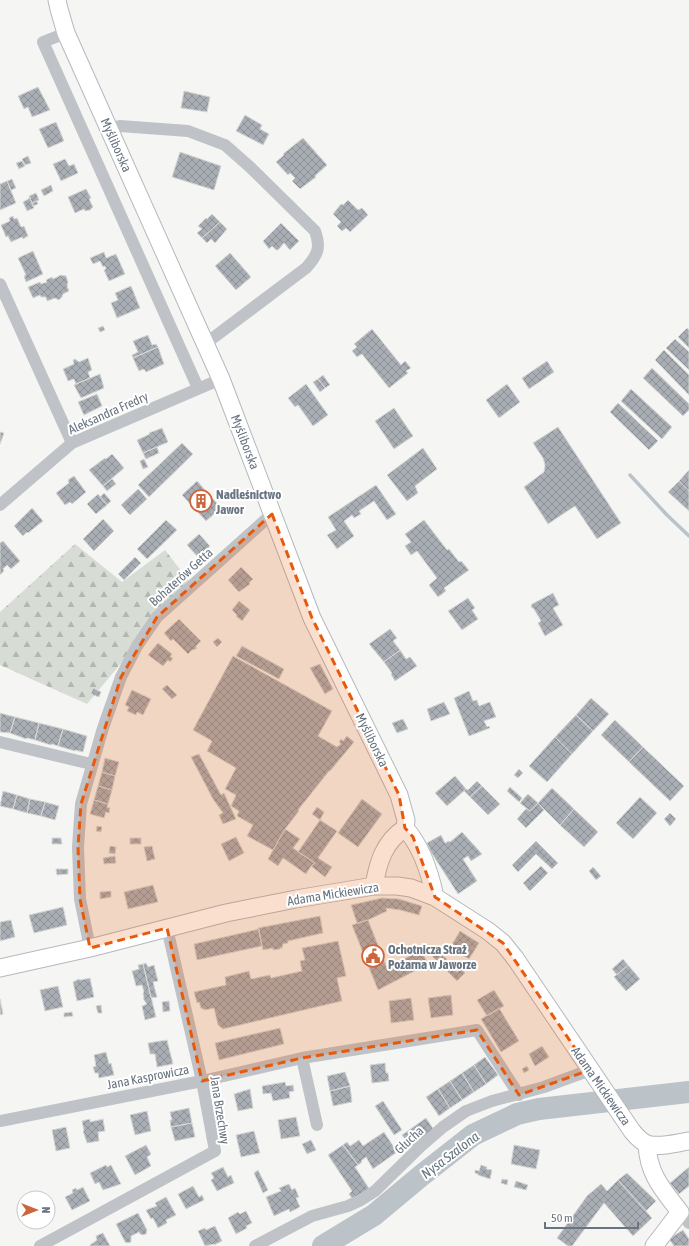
<svg xmlns="http://www.w3.org/2000/svg" width="689" height="1246" font-family="'Asap Condensed',sans-serif">
<defs>
<pattern id="forest-firs" width="22" height="20" patternUnits="userSpaceOnUse"><rect width="22" height="20" fill="#d7dcd4"/><path d="M5 1l3.5 6h-7zM16 11l3.5 6h-7z" fill="#b2b7b1"/></pattern>
<pattern id="building-cross-hatch" width="8" height="8" patternUnits="userSpaceOnUse"><rect width="8" height="8" fill="#a8aeb4"/><path d="M0 0l8 8M0 8l8-8" fill="none" stroke="#8d9298"/></pattern>
</defs>
<rect width="100%" height="100%" fill="#f5f6f3"/>
<path fill="url(#forest-firs)" d="M75 544 122 582 165 550 192 585 170 605 87 704 0 665V612Z"/>
<g fill="none" stroke-linecap="round" stroke-linejoin="round">
<path stroke="#bbc2c8" stroke-width="3.5" d="M630 475 667 515 689 536"/>
<path stroke="#bbc2c8" stroke-width="22" d="M323 1246 374 1215 422 1175 473 1135 517 1114 539 1109 689 1092"/>
</g>
<path fill="url(#building-cross-hatch)" stroke="#d7d7d5" d="M38 87 50 110 32 117 28 107 24 109 18 96Z
M184 91 210 97 207 112 181 108Z
M245 115 262 125 260 129 269 134 263 145 236 131Z
M56 122 64 141 48 148 39 129Z
M303 138 327 165 315 176 316 177 300 189 292 181 295 178 290 173 288 175 276 162 284 155 283 154Z
M180 152 221 166 214 190 172 177Z
M28 156 31 163 25 165 22 159Z
M65 159 69 166 74 164 78 173 61 181 53 164Z
M22 161 25 166 19 169 16 163Z
M12 179 16 188 11 190 7 181Z
M7 181 16 203 0 210V184Z
M51 185 53 191 44 196 41 190Z
M86 189 91 198 89 199 93 207 90 210 85 211 84 209 75 213 68 197Z
M36 193 39 200 32 203 29 196Z
M30 198 34 208 27 211 23 202Z
M348 200 358 210 362 208 368 215 350 232 346 228 342 231 337 226 341 222 333 214 341 204 343 205Z
M37 201 38 204 33 206 32 203Z
M212 214 220 222 202 238 197 233 202 229 198 226 206 218 207 219Z
M13 216 14 219 17 218 21 227 24 226 28 236 23 239 22 237 11 242 8 236 6 237 1 225 10 221 9 218Z
M220 222 227 229 215 243 211 239 207 243 202 238Z
M281 223 299 241 290 250 284 243 278 250H276L272 246 269 249 263 241Z
M33 251 43 274 26 282 24 276 26 275 18 258Z
M104 252 106 258 116 254 125 274 109 281 104 270 106 269 105 266 103 267 100 261 93 264 90 258Z
M230 253 251 277 236 290 215 266Z
M61 275 66 276 68 282 67 286 69 291 63 294 62 297 59 300 55 298 47 301 46 297H41L40 295 33 298 28 287 40 282 41 284 47 282 46 280 52 277 53 279Z
M131 286 140 308 117 318 111 303 118 300 115 293Z
M103 326 105 330 100 332 98 328Z
M687 328 689 330V348L678 337Z
M372 329 401 365 405 361 411 368 406 371 408 373 389 388 362 354 357 357 352 351 357 347 354 344Z
M148 335 152 345 156 344 158 347 133 358 132 355 138 352 133 341Z
M675 339 689 352V370L666 348Z
M158 347 164 364 146 372 144 369 139 371 133 358Z
M664 350 689 375V395L655 360Z
M88 358 92 370 88 372 90 378 76 384 74 379 68 381 63 369 74 364 73 360 75 359 79 362Z
M547 361 554 372 529 389 522 378Z
M652 368 689 404V410L683 416 643 378Z
M100 374 104 388 81 398 74 385Z
M323 375 330 385 325 388 318 379Z
M318 379 325 388 320 392 313 382Z
M306 384 328 415 313 426 298 405 295 407 288 398Z
M507 384 520 402 499 418 486 400Z
M631 389 672 427 662 439 621 401Z
M97 394 102 406 84 415 78 402Z
M618 403 658 441 649 450 610 412Z
M394 408 413 436 394 449 375 421Z
M558 427 621 523 597 539 575 506 548 524 524 487 544 472 545 465 543 458 533 443Z
M162 428 168 442 143 453 137 440 150 434 149 433Z
M0 432 4 433 0 444Z
M182 443 193 454 149 497 138 485Z
M157 447 159 453 146 459 143 453Z
M423 448 437 469 415 486 418 493 407 501 387 475Z
M112 454 124 468 103 486 89 470 105 458 106 459Z
M144 459 148 467 143 469 140 461Z
M689 470V491L679 481Z
M74 476 86 492 72 504 70 502 65 505 56 493 69 483 68 480Z
M112 479 116 484 107 491 103 486Z
M197 481 221 508 206 521 182 495Z
M679 481 689 491V511L668 492Z
M376 485 396 514 387 520 374 501 359 511 361 514 354 518 352 515 344 521 354 536 337 549 327 535 336 530 328 517Z
M138 489 147 499 130 515 121 505Z
M104 493 111 501 107 505 100 497Z
M98 494 107 505 96 514 87 504Z
M32 508 43 521 28 533 27 532 23 536 14 526Z
M103 519 114 531 94 551 83 539Z
M166 520 177 530 147 559 137 549Z
M424 520 447 550 449 549 459 562 461 561 469 570 444 588 446 591 438 597 429 585 437 578 417 551 411 555 405 546 411 542 405 534Z
M199 534 210 546 198 557 187 545Z
M3 541 20 561 11 569 7 565 3 569 4 571 0 575V543Z
M135 557 141 563 124 580 118 574Z
M241 567 253 579 249 583 250 584 239 592 228 580Z
M553 593 559 605 553 608 563 625 545 636 538 623 541 621 534 609 531 607 532 604Z
M468 598 475 608 472 610 478 619 462 630 448 611Z
M239 601 250 610 242 621 236 616 237 615 232 610Z
M179 619 201 641 196 646V649L192 650 188 654 173 639 171 641 164 633Z
M390 629 397 638 393 641 400 650 384 662 369 644Z
M218 638 222 642 217 647 213 642Z
M158 643 172 654 170 657 173 658 170 662 168 660 163 666 148 655Z
M242 646 284 669 279 679 236 656Z
M400 650 406 659 410 657 417 666 395 681 391 674 392 673 384 662Z
M233 656 332 711 318 736 337 747 341 744 339 742 341 739 343 741 347 736 354 742 330 771H329L298 810 299 811 285 829 273 850 247 836 253 825 237 816 239 811 231 806 236 795 225 789 236 768 207 751 212 741 193 730Z
M320 664 333 689 325 694 310 668Z
M167 685 177 695 172 699 162 689Z
M93 688 101 692 99 697 91 694Z
M132 690 151 699 143 715 137 712 136 715 127 711 129 707 125 705Z
M469 691 473 701 477 700 479 706 490 702 496 717 484 721 487 727 489 726 490 728 469 736 454 698Z
M591 698 609 714 593 731 576 715Z
M444 702 450 714 431 721 427 709Z
M0 713 15 717 10 733 0 732Z
M576 715 593 731 572 754 555 737Z
M15 717 39 723 35 740 27 738 26 739 10 733Z
M403 719 408 729 397 733 392 723Z
M615 720 643 747 629 762 601 735Z
M39 723 63 729 58 746 52 744 51 745 35 740Z
M63 729 87 736 83 752 75 750V751L58 746Z
M555 737 572 754 547 782 529 766Z
M643 747 684 786 670 801 629 762Z
M199 754 221 795 224 793 236 819 223 824 219 815 223 813 213 799 191 757Z
M105 758 119 762 115 776 102 772Z
M519 769 523 773 518 778 514 775Z
M102 772 115 776 112 790 98 786Z
M455 776 466 789 447 806 435 793Z
M477 781 482 786 470 797 464 791 466 789 468 790Z
M98 786 112 790 108 804 94 800Z
M482 786 500 804 488 815 470 797Z
M510 787 522 798 519 802 507 791Z
M552 788 574 809 560 825 538 803Z
M3 791 17 795 13 809 0 806Z
M528 794 538 803 530 811 520 803Z
M17 795 30 799 27 813 13 809Z
M640 797 657 813 633 839 616 823Z
M30 799 45 802 41 816 27 813Z
M362 799 382 814 358 847 338 833Z
M94 800 108 804 107 807 110 808 109 813 106 812 104 818 90 814Z
M45 802 59 806 55 820 41 816Z
M538 803 544 810 526 828 517 819 526 809 529 810 530 811Z
M317 807 324 812 320 820 312 814Z
M574 809 598 832 584 847 560 825Z
M670 813 676 819 670 826 664 819Z
M320 820 337 831 318 858 332 867 325 877 311 866 315 863 298 852Z
M97 826 102 827 101 832 96 831Z
M285 829 300 839 293 848 315 863 311 866 306 874 283 858 278 866 268 859Z
M462 832 482 854 471 861 468 856 463 859 477 881 458 894 431 852 427 843 441 835 445 843 449 841 450 842Z
M236 837 244 853 229 861 221 844Z
M52 838H61L62 844H52Z
M130 838H141V844H130Z
M536 841 558 863 552 869 536 854 518 872 512 865Z
M110 846 116 847 115 854 109 853Z
M152 846 155 859 147 861 144 847Z
M115 856 116 863 104 864 103 858Z
M541 866 548 873 530 891 523 883Z
M593 867 601 876 596 880 589 871Z
M56 869H68V874L57 875Z
M153 885 158 902 128 909 124 892Z
M111 891V897L100 899V892Z
M382 898 399 899 422 906 419 915 400 910 386 908 387 911 368 920 357 923 351 905Z
M63 907 67 925 34 933 29 915Z
M320 916 323 933 288 941V943L283 944 282 948H280V949L273 950V948L263 950 258 928Z
M11 920 15 937 0 941V922Z
M368 920 387 968 421 950 428 964 378 990 352 925Z
M259 929 262 946 197 960 194 944Z
M460 931 479 943 469 959 450 948Z
M338 941 346 976 337 978 342 1001 223 1029 218 1025 214 1008 205 1010 201 1008 199 1002 197 1003 194 992 226 985 225 977 249 971 251 979 270 975 271 978 302 971 300 961 305 960 302 948Z
M441 949 445 952 437 961 432 956Z
M442 955 447 959 445 961 457 972 461 968 465 973 457 981 437 961Z
M623 959 628 965 617 975 612 969Z
M146 963 148 967 154 965 158 981 153 982 157 997 151 998 143 964Z
M143 964 156 1017 145 1020 142 1006 147 1004 144 1000 143 993 144 992 142 985 136 986 132 971 139 969 138 965Z
M628 965 640 979 626 991 614 977Z
M90 978 94 997 77 1001 73 982 79 979 80 980Z
M58 986 63 1007 45 1011 40 990Z
M494 990 504 1006 487 1016 477 1000Z
M451 995 453 1015 431 1018 428 998Z
M411 998 414 1020 391 1023 389 1001Z
M0 999 3 1014 0 1015Z
M169 1001 170 1011 163 1012 162 1002Z
M101 1005 102 1013H98L96 1006Z
M499 1008 519 1041 501 1052 481 1019Z
M72 1012 73 1016 64 1017V1013Z
M280 1028 284 1044 219 1060 215 1043Z
M167 1040 173 1064 157 1067 155 1054H150L148 1043Z
M542 1046 549 1057 535 1066 529 1054Z
M106 1052 109 1064 111 1063 114 1075 99 1078 98 1073H95L93 1067 96 1066 94 1055Z
M485 1057 498 1075 486 1084 474 1065Z
M385 1063 386 1073H388L389 1081 372 1083 370 1065Z
M474 1065 486 1084 474 1092 462 1073Z
M527 1066 529 1070 524 1073 522 1069Z
M345 1072 350 1086 330 1091 327 1076Z
M462 1073 474 1092 462 1100 450 1081Z
M450 1081 462 1100 450 1108 438 1089Z
M285 1082 286 1086 293 1085 294 1091 289 1092 290 1098 273 1101 271 1093 263 1094 262 1086Z
M350 1086 352 1102 333 1106 330 1091Z
M250 1089 253 1108 238 1111 234 1094Z
M438 1089 450 1108 439 1116 426 1097Z
M383 1101 402 1130 394 1135 375 1106Z
M189 1108 192 1123 171 1127 170 1120H172L170 1112Z
M147 1111 151 1131 135 1135 130 1115Z
M296 1117 300 1136 281 1139 278 1120Z
M426 1118 434 1130 411 1147 402 1135Z
M90 1119V1122L103 1119 105 1131 98 1132 99 1141 87 1143 83 1131H84L82 1121Z
M192 1123 195 1137 175 1141 171 1127Z
M66 1127 70 1148 56 1151 52 1130Z
M254 1131 260 1153 241 1157 236 1135Z
M384 1132 397 1152 373 1169 366 1157 361 1161 362 1162 358 1165 343 1145 347 1142 350 1146 359 1140 363 1146Z
M311 1140 316 1150 307 1154 302 1144Z
M146 1145 151 1154 147 1157 151 1166 135 1175 125 1156Z
M343 1145 358 1165 355 1167 370 1190 354 1201 349 1194 352 1191 328 1155Z
M514 1145 540 1150 536 1169 511 1164Z
M106 1165 107 1167 111 1165 121 1184 103 1190 99 1182 95 1184 90 1173Z
M481 1165 487 1167 486 1169 492 1170 490 1179 478 1175V1174L475 1173V1170L479 1171Z
M223 1167 228 1177 231 1175 234 1183 217 1191 211 1180 214 1178 211 1173Z
M689 1167V1186L679 1194 670 1183Z
M258 1170 268 1190 263 1193 254 1173Z
M627 1173 656 1201 646 1211 618 1180Z
M502 1179 508 1180 507 1185 501 1183Z
M618 1180 652 1218 633 1236 604 1203 572 1246H568L557 1238 587 1196 601 1184 607 1191Z
M516 1181 528 1185 526 1190 514 1187Z
M289 1184 292 1190 295 1188 299 1197 296 1198 300 1207 290 1212 289 1209 274 1216 266 1197 281 1191 279 1188Z
M193 1186 199 1197 202 1195 204 1200 186 1209 178 1194Z
M83 1187 90 1201 72 1210 65 1197 73 1193 72 1190 76 1188 77 1190Z
M166 1197 176 1215 166 1220 167 1223 158 1228 153 1218 151 1219 146 1210 157 1206 155 1203Z
M246 1211 252 1223 246 1226 247 1228 236 1234 228 1218 238 1212 240 1214Z
M138 1213 147 1230 146 1234 143 1235 140 1234 139 1232 131 1236V1242L128 1243 125 1242 116 1224Z
M215 1226 222 1241 214 1245V1244L205 1246 198 1231 205 1228 206 1230Z
M683 1230 689 1239V1246H674L669 1239Z
M103 1233 110 1246H90V1245L97 1240 96 1236Z"/>
<g fill="none" stroke-linecap="round" stroke-linejoin="round">
<g stroke="#b4b8bc" stroke-width="19">
<path id="secondary" d="M57 0 59 9 66 33 221 379 312 618 399 795 406 820 405 828C422 847 430 873 435 897
M374 886C378 862 384 842 405 828
M0 968 90 948 226 913 296 899 374 886H397L411 888 435 897 488 931 503 943 515 958 632 1131C636 1136 640 1141 647 1144 659 1148 676 1143 689 1141
M647 1144C648 1174 663 1190 680 1212L654 1246"/>
</g>
<path stroke="#bfc2c6" stroke-width="12" d="M66 33 43 42 198 388
M109 129 120 126 188 131 225 145 250 167 315 231C321 247 318 255 306 268L205 344
M0 284 72 443
M0 505 72 443 221 379
M0 742 91 764
M90 948 80 899 78 847 81 804 103 728 121 677 137 646 157 617 272 514
M302 1058 317 1125
M0 1121 202 1081 302 1058 477 1030 519 1095
M680 1212 689 1223
M40 1246 215 1151 202 1081 167 928
M255 1246 312 1216 348 1206 361 1200 375 1191 421 1146 443 1127 466 1111 492 1101 544 1087 590 1070"/>
<use href="#secondary" stroke="#fff" stroke-width="17"/>
</g>
<path fill="#e8590c" fill-opacity="0.2" stroke="#e8590c" stroke-width="3" stroke-dasharray="8 5" stroke-linejoin="round" d="M272 514 312 618 399 795 405 828 413 837 435 897 503 943 590 1070 519 1095 477 1030 302 1058 202 1081 167 928 90 948 80 899 78 847 81 804 121 677 157 617Z"/>
<defs>
<g id="building-ring" transform="scale(1.15)"><circle r="9.5" fill="#fff" stroke="#ce663b" stroke-width="1.5"/><path d="M-4-6H4V6H1V3H-1V6H-4ZM-2.5-4.3h1.7v1.8h-1.7ZM.8-4.3h1.7v1.8H.8ZM-2.5-1h1.7V.8h-1.7ZM.8-1h1.7V.8H.8Z" fill="#ce663b"/></g>
<g id="civic-ring" transform="scale(1.15)"><circle r="9.5" fill="#fff" stroke="#ce663b" stroke-width="1.5"/><path d="M-.6-6.5H3V-4.5H.6V-3L4-1V1h2V6H-6V1h2V-1L-.6-3ZM-1.2 2.5V6h2.4V2.5Z" fill="#ce663b"/></g>
</defs>
<g fill-rule="evenodd">
<use href="#building-ring" x="201" y="501"/>
<use href="#civic-ring" x="373" y="956"/>
</g>
<g text-anchor="middle" dominant-baseline="central" stroke-width="4" stroke-linejoin="round" paint-order="stroke">
<g font-size="13" fill="#687480" stroke="#fff">
<text transform="translate(116 145) rotate(66)">Myśliborska</text>
<text transform="translate(108 413) rotate(-24)">Aleksandra Fredry</text>
<text transform="translate(245 442) rotate(69)">Myśliborska</text>
<text transform="translate(181 577) rotate(-42)">Bohaterów Getta</text>
<text transform="translate(372 740) rotate(64)">Myśliborska</text>
<text transform="translate(333 894) rotate(-9)">Adama Mickiewicza</text>
<text transform="translate(148 1077) rotate(-11)">Jana Kasprowicza</text>
<text transform="translate(601 1086) rotate(55)">Adama Mickiewicza</text>
<text transform="translate(220 1110) rotate(81)">Jana Brzechwy</text>
<text transform="translate(409 1140) rotate(-43)">Głucha</text>
</g>
<g font-size="13" font-weight="bold" fill="#687480" stroke="#fff" text-anchor="start">
<text x="216" y="494">Nadleśnictwo<tspan x="216" dy="15">Jawor</tspan></text>
<text x="388" y="949">Ochotnicza Straż<tspan x="388" dy="15">Pożarna w Jaworze</tspan></text>
</g>
<g font-size="14" font-style="italic" fill="#64747d" stroke="#fff">
<text transform="translate(450 1155) rotate(-37)">Nysa Szalona</text>
</g>
</g>
<g transform="translate(36 1210) rotate(90)"><circle r="19" fill="#ffffff" stroke="#c3c7cc"/>
<path d="M0-3L7 15L0 10L-7 15Z" fill="#ce663b"/>
<text y="-6" font-size="11" font-weight="bold" text-anchor="middle" fill="#687480">N</text>
</g>
<path d="M545 1222v6h93v-6" fill="none" stroke="#687480" stroke-width="2"/>
<text x="551" y="1222" font-size="12" fill="#687480" stroke="#ffffff" stroke-width="3" paint-order="stroke">50 m</text>
</svg>
